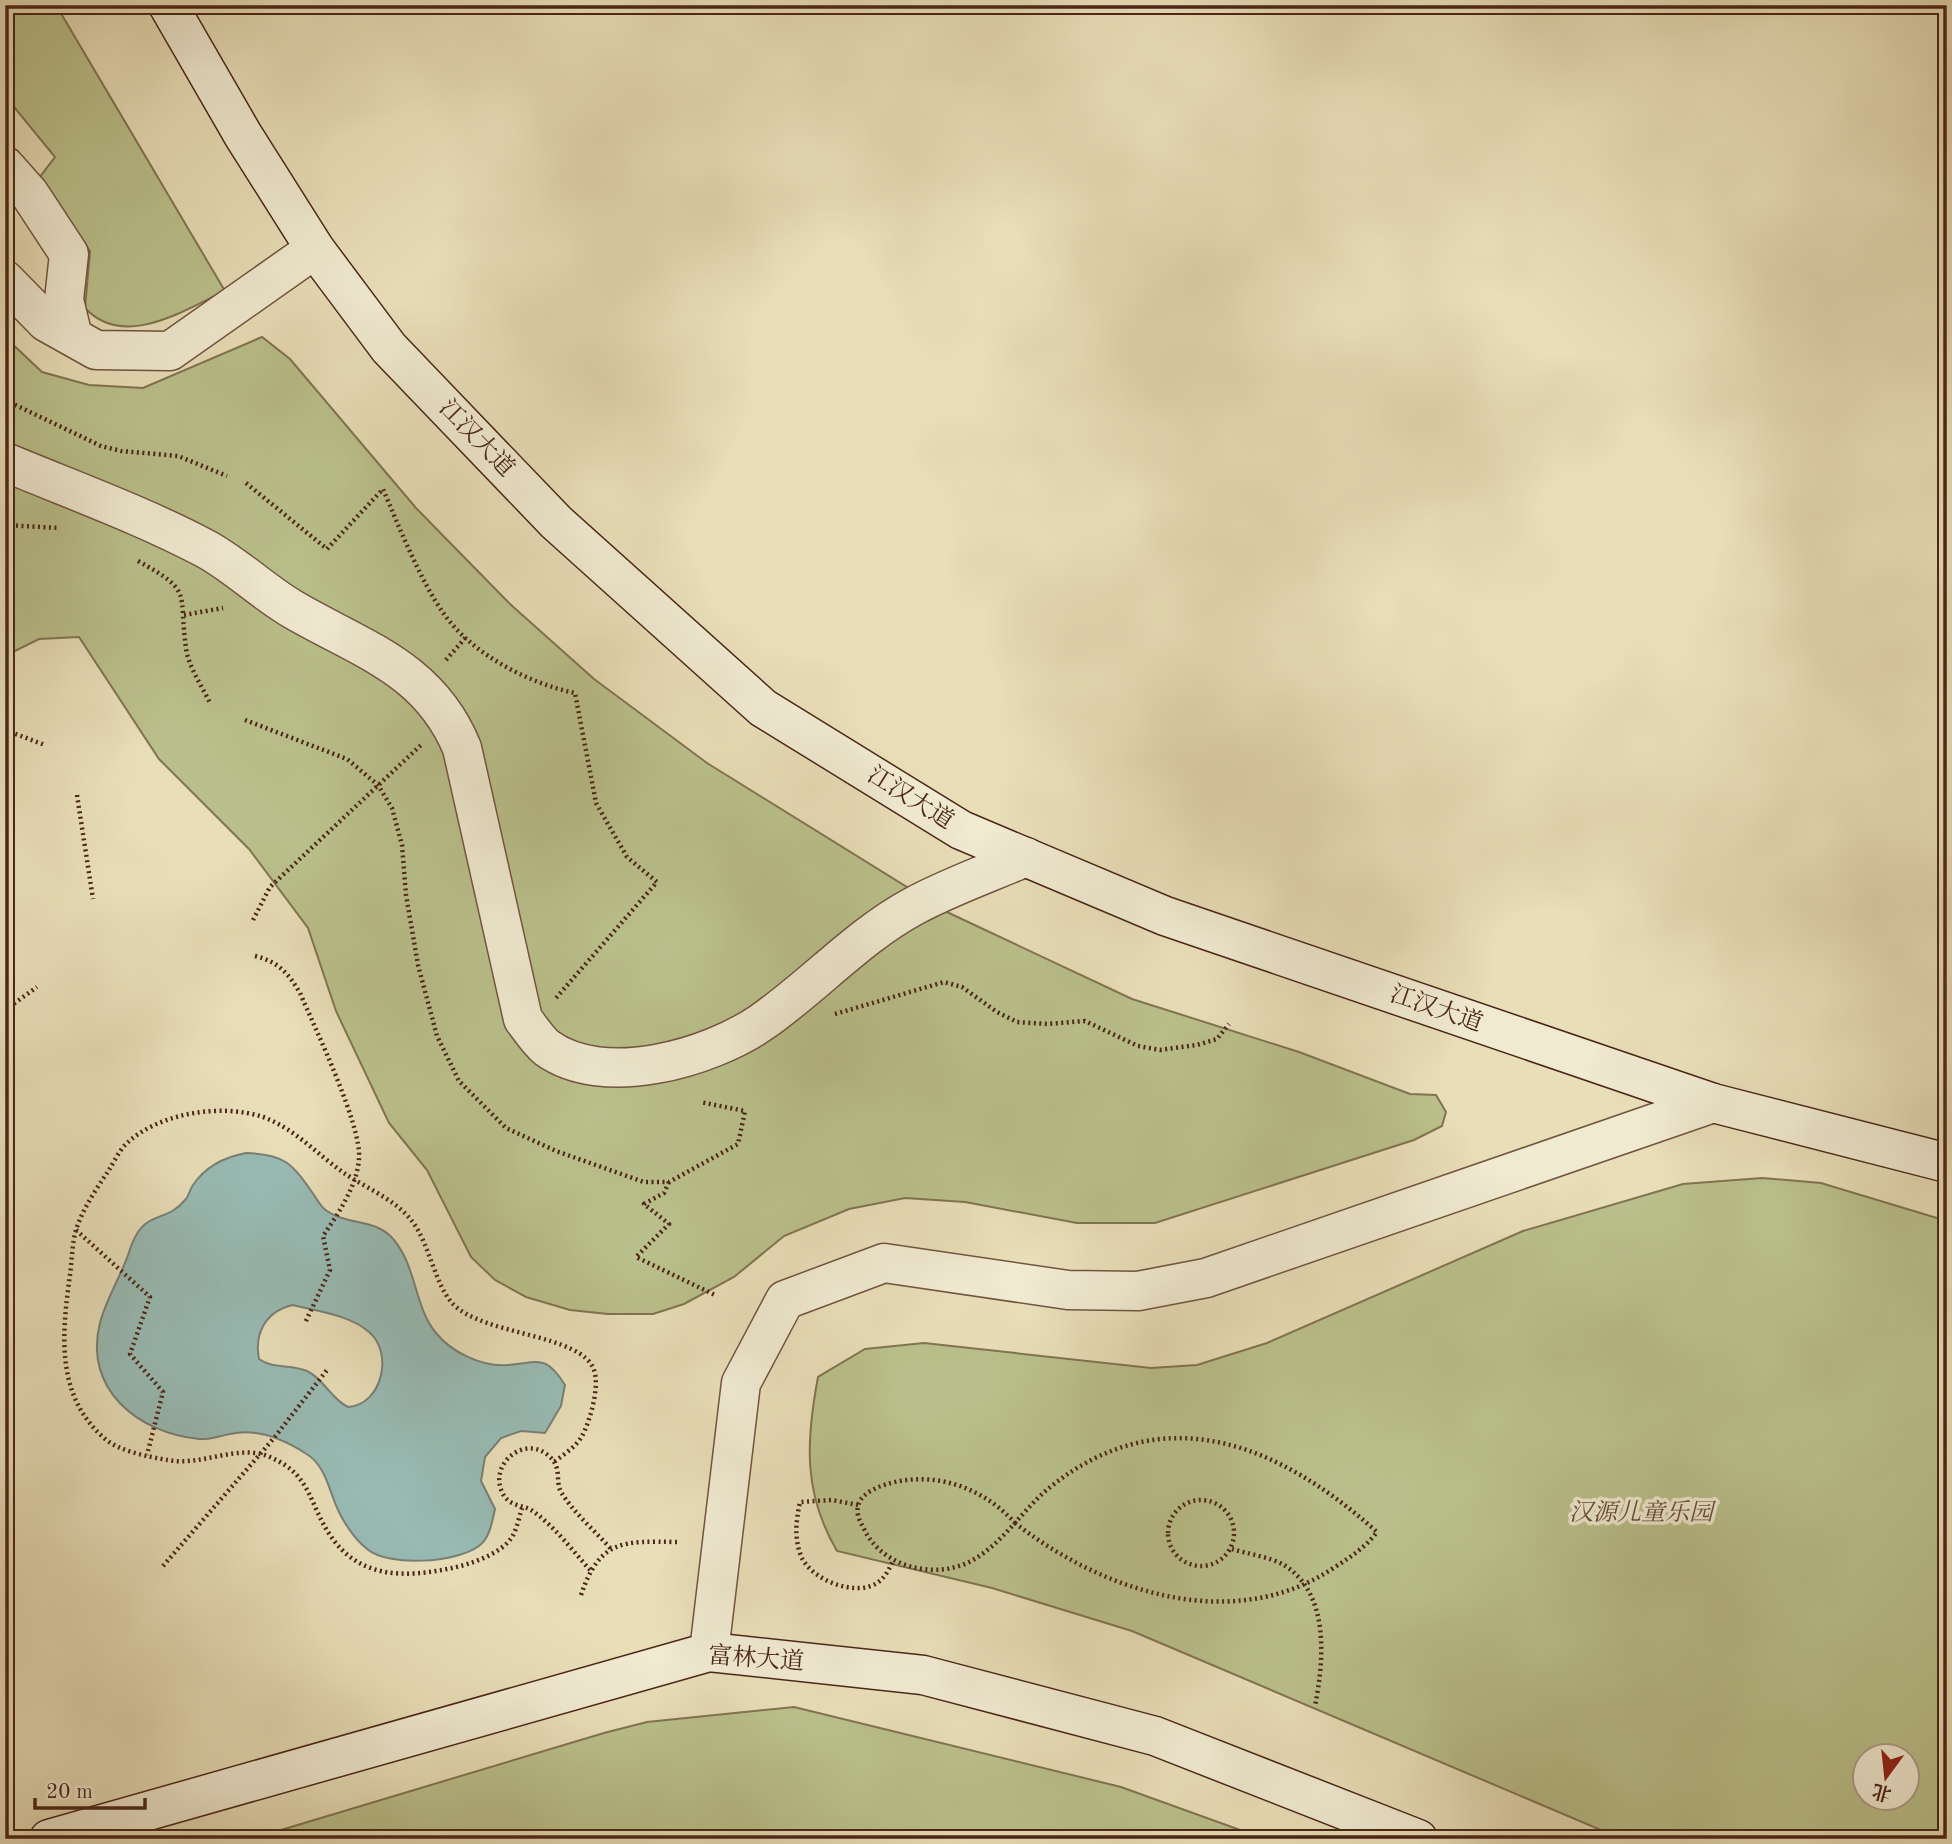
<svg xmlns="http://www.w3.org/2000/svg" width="1952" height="1844" font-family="'Old Standard TT','Noto Serif SC',serif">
<rect width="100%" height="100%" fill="#e8deb8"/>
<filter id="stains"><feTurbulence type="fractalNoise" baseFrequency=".00286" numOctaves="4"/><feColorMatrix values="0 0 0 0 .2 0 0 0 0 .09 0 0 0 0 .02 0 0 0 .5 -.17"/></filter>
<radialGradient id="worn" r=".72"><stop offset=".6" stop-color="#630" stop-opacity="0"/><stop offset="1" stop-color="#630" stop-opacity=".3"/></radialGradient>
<path fill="#bac08b" stroke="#827352" stroke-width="2" fill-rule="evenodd" d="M5 5H56L225 291C184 310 124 350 85 308L90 251 39 178 55 157 5 96Z
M5 337 42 372 89 385 143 388 262 337 290 359 416 508 510 604 594 679 707 763 949 913 1132 999 1299 1052 1410 1094 1436 1095 1446 1112 1442 1126 1414 1140 1155 1223H1077L965 1202 905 1198 849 1209 784 1236 734 1277 684 1304 653 1314H608L570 1310 526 1297 495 1280 471 1257 427 1170 389 1123 336 1011 308 928 249 849 159 759 79 637 39 639 5 656Z
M1762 1178 1821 1183 1947 1221V1839H1622L1132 1631 992 1588 837 1551C803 1493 806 1441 818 1377L865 1349 924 1343 1151 1368 1197 1365 1267 1343 1523 1231 1683 1184ZM1864 1756H1906V1798H1864Z
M794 1707 1121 1787 1265 1839H251L604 1733 647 1722Z"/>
<path fill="#98bbb4" stroke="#797f76" stroke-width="2" fill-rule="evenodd" d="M246 1153C286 1154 292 1164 314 1195 317 1200 322 1208 327 1211 349 1226 376 1218 394 1240 417 1268 414 1306 436 1333 451 1352 482 1367 507 1365 538 1363 545 1353 565 1385L561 1406 545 1433 521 1431 501 1438 485 1457 481 1481 495 1509C492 1522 490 1538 479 1546 456 1563 388 1567 367 1549 357 1541 347 1527 341 1516 329 1495 328 1466 305 1453 283 1439 256 1428 230 1434 219 1436 210 1440 199 1439 138 1433 83 1389 100 1323 106 1299 120 1278 128 1255 143 1205 163 1227 186 1199 189 1195 190 1189 193 1185 206 1166 224 1157 246 1153ZM293 1305C317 1311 350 1315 369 1332 394 1353 382 1405 348 1407 331 1399 324 1379 307 1371 291 1364 272 1369 259 1359 254 1333 266 1311 293 1305Z"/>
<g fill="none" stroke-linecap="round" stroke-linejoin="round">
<g stroke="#725440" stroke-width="41">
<path id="minor" d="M5 166 29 193 69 254 64 300 73 337
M5 280 46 322 96 350 170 351 315 249
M5 462C72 490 142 515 206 549 237 566 263 592 294 610 363 650 429 668 462 748L523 1019C530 1028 538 1041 547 1048 604 1089 710 1058 762 1022 814 986 858 936 914 906 949 887 989 873 1026 857
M709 1652 741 1383 785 1300 884 1263 1068 1290 1138 1291 1206 1278 1713 1103"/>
</g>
<g stroke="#4b2618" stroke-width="41">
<path id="secondary" d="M168 5 243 135 315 249 389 348 556 522 763 708 961 830 1165 916 1713 1103 1947 1163
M49 1839 709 1652 923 1675 1155 1736 1418 1839"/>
</g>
<path stroke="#4b2618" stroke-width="4.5" stroke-dasharray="2 3.5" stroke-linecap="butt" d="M750 5H762
M5 400 101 446 121 451 178 456 227 476
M246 483 327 549 383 489C399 527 421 582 444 614 472 654 528 683 575 693L596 803 627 857 657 882 556 998
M5 525 59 528
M138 561C194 592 178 591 186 648 188 666 202 686 210 703
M184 615 223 608
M446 660 466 637
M245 720 347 759 378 785 392 808 402 845 406 895 418 965 437 1036 459 1081 506 1128 556 1151 644 1182H669L738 1144 745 1111 700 1102
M5 730 45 745
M77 795 93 899
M253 920 270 887 421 745
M255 956C279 962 288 973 300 993 315 1028 362 1126 359 1159 357 1186 338 1214 323 1236L330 1270 305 1323
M5 1010 37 987
M835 1014 944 982 962 987 997 1012 1017 1022 1047 1024 1085 1021 1138 1046 1160 1050 1197 1045 1217 1039 1229 1024
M669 1182 664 1193 644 1204 669 1224 636 1257 715 1295
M76 1230 150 1297 130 1354 163 1392 147 1455
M1168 1533a33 33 0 1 1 66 0a33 33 0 1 1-66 0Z
M858 1505 832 1500 800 1502C796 1521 794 1538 801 1556 811 1580 855 1597 877 1583 885 1578 889 1569 893 1561
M522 1508C519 1517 517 1529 512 1537 501 1554 471 1564 452 1568 405 1578 359 1579 330 1535 309 1504 311 1475 272 1458 240 1442 202 1467 168 1460 149 1457 118 1451 104 1438 55 1395 62 1333 70 1275 72 1260 72 1243 76 1230 83 1208 97 1188 109 1170 114 1162 119 1151 126 1144 158 1113 221 1103 263 1117 294 1128 318 1155 344 1173 366 1188 396 1200 412 1221 430 1245 434 1282 452 1303 482 1336 581 1333 594 1370 600 1387 590 1421 582 1436 576 1447 563 1455 554 1462
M1015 1523C1102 1591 1231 1635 1332 1569 1349 1558 1365 1548 1377 1532 1280 1445 1164 1395 1049 1488 1021 1511 1001 1547 967 1563 931 1579 883 1566 865 1531 861 1523 856 1516 858 1506 860 1496 871 1490 881 1486 929 1469 981 1485 1015 1523
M1232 1549C1248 1554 1270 1557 1284 1565 1330 1594 1324 1660 1315 1706
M163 1566 274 1438 327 1370
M590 1570C573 1551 555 1527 534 1512 524 1504 511 1508 503 1494 487 1464 526 1433 550 1457 562 1468 555 1481 561 1492 573 1512 595 1531 611 1549
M581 1595C600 1539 623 1541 677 1542"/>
<use href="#minor" stroke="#f0ead1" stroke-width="38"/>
<use href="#secondary" stroke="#f0ead1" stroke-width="38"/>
</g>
<g text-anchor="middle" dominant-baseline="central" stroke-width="7" stroke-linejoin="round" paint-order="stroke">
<g font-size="24" fill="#4b2618" stroke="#f0ead1">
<text transform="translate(476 439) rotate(46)">江汉大道</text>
<text transform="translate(910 799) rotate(32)">江汉大道</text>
<text transform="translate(1436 1010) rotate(19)">江汉大道</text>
<text transform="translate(756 1660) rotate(4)">富林大道</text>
</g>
<g font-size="24" font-style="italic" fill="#674c35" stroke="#f0ead1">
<text x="1641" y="1514">汉源儿童乐园</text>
</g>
</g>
<rect width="1952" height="1844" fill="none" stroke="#e8deb8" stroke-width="28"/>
<rect x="7" y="7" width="1938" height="1830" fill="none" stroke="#4b2618" stroke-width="3.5"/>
<rect x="14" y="14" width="1924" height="1816" fill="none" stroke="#4b2618" stroke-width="2"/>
<g transform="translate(1886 1777) rotate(195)"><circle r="33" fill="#f0ead1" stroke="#ae9c87" stroke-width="2"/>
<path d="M0-5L12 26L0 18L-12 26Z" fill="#8f2418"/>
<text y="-10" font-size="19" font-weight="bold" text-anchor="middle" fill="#4b2618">北</text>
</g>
<path d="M35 1798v10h110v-10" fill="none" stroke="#4b2618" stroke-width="3.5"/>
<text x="46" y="1798" font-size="21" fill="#4b2618" stroke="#f0ead1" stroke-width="5" paint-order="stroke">20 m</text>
<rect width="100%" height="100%" filter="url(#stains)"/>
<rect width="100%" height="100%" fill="url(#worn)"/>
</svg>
